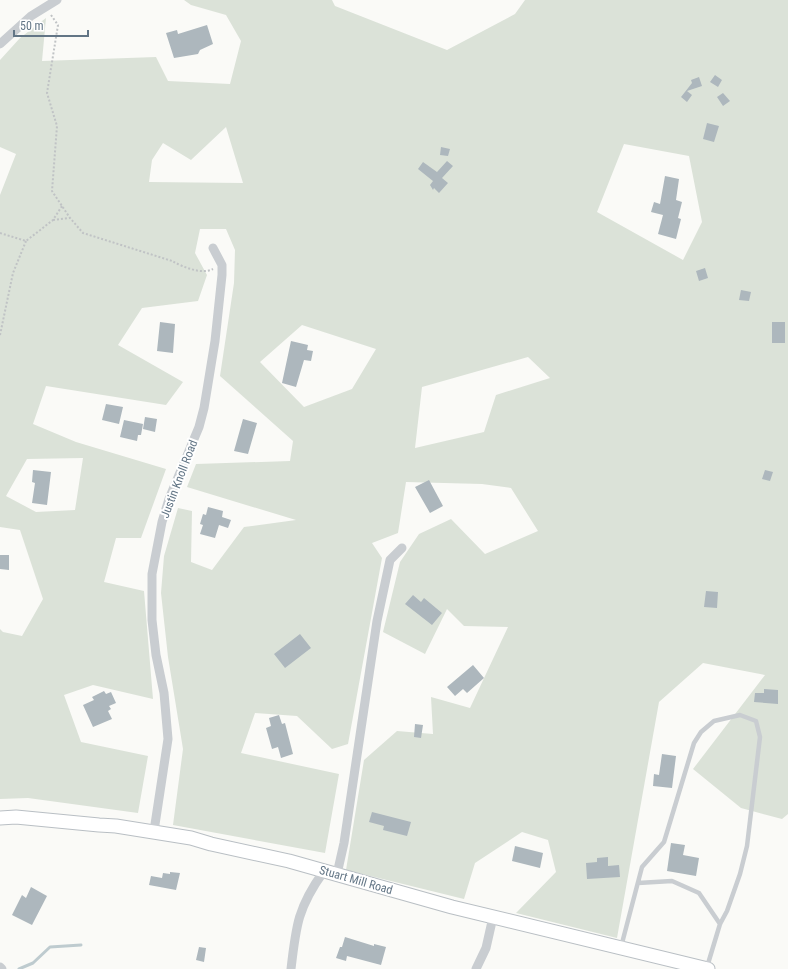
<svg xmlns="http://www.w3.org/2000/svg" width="788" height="969" font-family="'Roboto Condensed',sans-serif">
<rect width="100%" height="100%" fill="#fafaf7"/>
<path fill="#dbe2d8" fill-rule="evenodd" d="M184 0H332L335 6 447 50 515 14 525 0H788V814L782 819 741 808 693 769 765 675 703 663 659 702 617 938 516 913 556 872 548 840 522 832 475 863 464 899 346 870 364 760 397 731 433 734 431 697 470 708 508 627 464 626 447 609 425 654 383 632 400 562 419 534 451 519 485 554 538 531 511 488 482 484 406 482 398 533 372 543 382 558 348 744 332 749 297 716 255 713 241 753 339 774 325 853 173 825 183 749 168 657 161 593 164 556 178 508 192 511 191 562 212 570 244 527 296 520 187 487 196 464 290 461 293 441 220 376 234 283 235 250 226 229H200L195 253 207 275 198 301 142 308 118 345 183 382 166 405 46 386 33 424 76 442 166 469 141 538H116L104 582 144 591 153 699 93 685 64 695 81 742 148 756 138 813 28 798 0 799V629L3 632 22 636 43 599 20 530 0 527V195L16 154 0 147V60L20 38 46 18 42 61 156 57 168 81 230 84 241 41 226 15 191 5ZM226 127 243 183 149 182 152 160 163 143 191 160ZM624 144 689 156 702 222 683 260 597 212ZM302 325 376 349 352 389 304 407 260 362ZM528 357 550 378 496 395 484 432 415 448 422 387ZM83 458 75 510 36 512 6 496 27 459Z"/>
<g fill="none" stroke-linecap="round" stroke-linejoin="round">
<path stroke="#becbcf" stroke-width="3" d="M19 969 33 963 50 947 81 945"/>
</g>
<path fill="#adb7bd" d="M207 25 213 44 200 50 198 54 174 58 166 33 177 30 178 34Z
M715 75 722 80 718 87 710 82Z
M699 77 702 86 687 91 692 95 687 102 681 97 692 83 691 80Z
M723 93 730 101 723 106 717 97Z
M707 123 719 126 714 142 703 139Z
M441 147 450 149 448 156 440 155Z
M447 161 453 166 442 178 448 183 439 193 434 188 433 190 430 185 433 181 418 169 423 162 437 172Z
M665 176 679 179 676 200 682 202 678 218 681 219 676 239 658 234 663 215 651 212 654 202 660 204Z
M705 268 708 278 699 281 696 271Z
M741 290 751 292 749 301 739 300Z
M160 322 175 324 173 353 157 351Z
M772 322H785V343H772Z
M291 341 308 345 307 350 313 351 311 361 304 360 296 387 282 383Z
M106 404 123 407 119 424 102 420Z
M145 417 157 419 155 432 143 429Z
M243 419 257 423 248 454 234 451Z
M124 420 143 424 141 435H138L137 441 120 437Z
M33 470 51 472 47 505 32 503 35 483 32 482Z
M765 470 773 472 770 481 762 479Z
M429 480 443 506 430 513 415 487Z
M208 507 223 511 222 517 231 520 228 528 219 525 215 538 200 534 203 525 200 524 203 514 206 515Z
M0 555H9V570L0 569Z
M706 591 718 592 717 608 704 607Z
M413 595 421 602 424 598 442 613 432 625 405 604Z
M300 634 311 648 285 668 274 654Z
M473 665 484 678 467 693 463 689 455 696 447 687Z
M764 689 778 690V704L754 702 755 693H764Z
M104 691 106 694 111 692 116 703 109 706 111 709 108 711 112 719 93 727 83 705 94 700 92 697Z
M279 715 282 724 285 723 293 754 281 758 278 747 272 749 266 728 271 726 269 718Z
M415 724 423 725 421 738 414 737Z
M662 754 676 756 672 788 653 786 654 774 659 775Z
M372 812 411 822 407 836 383 830 384 826 369 822Z
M671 843 685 845 683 855 699 858 696 876 667 871Z
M515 846 543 853 540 868 512 861Z
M608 857V866L619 865 620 877 587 879 586 863 597 862V858Z
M170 872 180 873 176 890 149 885 151 876 162 878 163 873 170 874Z
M31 887 47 896 32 925 12 915 22 895 26 898Z
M345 937 374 946V944L386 947 381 965 347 956 346 961 336 958 340 947H342Z
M199 947 206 948 204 962 196 960Z"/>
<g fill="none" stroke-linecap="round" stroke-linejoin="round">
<g stroke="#b9bfc4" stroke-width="15">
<path id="secondary" d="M0 818 16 817 99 825 116 826 191 838 211 844 289 861 452 907 708 969"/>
</g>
<path stroke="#c0c3c5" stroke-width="2" stroke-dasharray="2 2" stroke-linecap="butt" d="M51 15 58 25 47 93 57 126 52 191 70 218
M53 220 70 218 83 233 172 261C183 267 202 275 213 269
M0 233 26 241 53 220 62 206
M0 335 13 273 26 241"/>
<path stroke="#c9cdd1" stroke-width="4.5" d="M638 883 672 881 699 893 720 924
M621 947 642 867 664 842 694 743 701 732 714 721 740 715 756 721 760 737 747 846 740 874 727 911 720 924 707 967"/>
<path stroke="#c9cdd1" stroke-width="9" d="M0 44 31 16 57 0
M154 831 168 739 164 693 156 655 152 620V574L162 522 169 499 199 427 204 408 215 341 222 275V265L213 248
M337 874 344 843 377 621 390 560 402 548
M0 967 2 969
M291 969C296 925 298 907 324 871
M476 969 486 948 493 917"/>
<use href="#secondary" stroke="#fff" stroke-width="13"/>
</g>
<g text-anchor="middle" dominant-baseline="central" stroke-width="4" stroke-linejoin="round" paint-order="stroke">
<g font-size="12" fill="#627585" stroke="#fff">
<text transform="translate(179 479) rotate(-69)">Justin Knoll Road</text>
<text transform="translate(356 880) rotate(16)">Stuart Mill Road</text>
</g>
</g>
<path d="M14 30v6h74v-6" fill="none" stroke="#627585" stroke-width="2"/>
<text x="20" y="30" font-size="12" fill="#627585" stroke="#ffffff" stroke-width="3" paint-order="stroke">50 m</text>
</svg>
